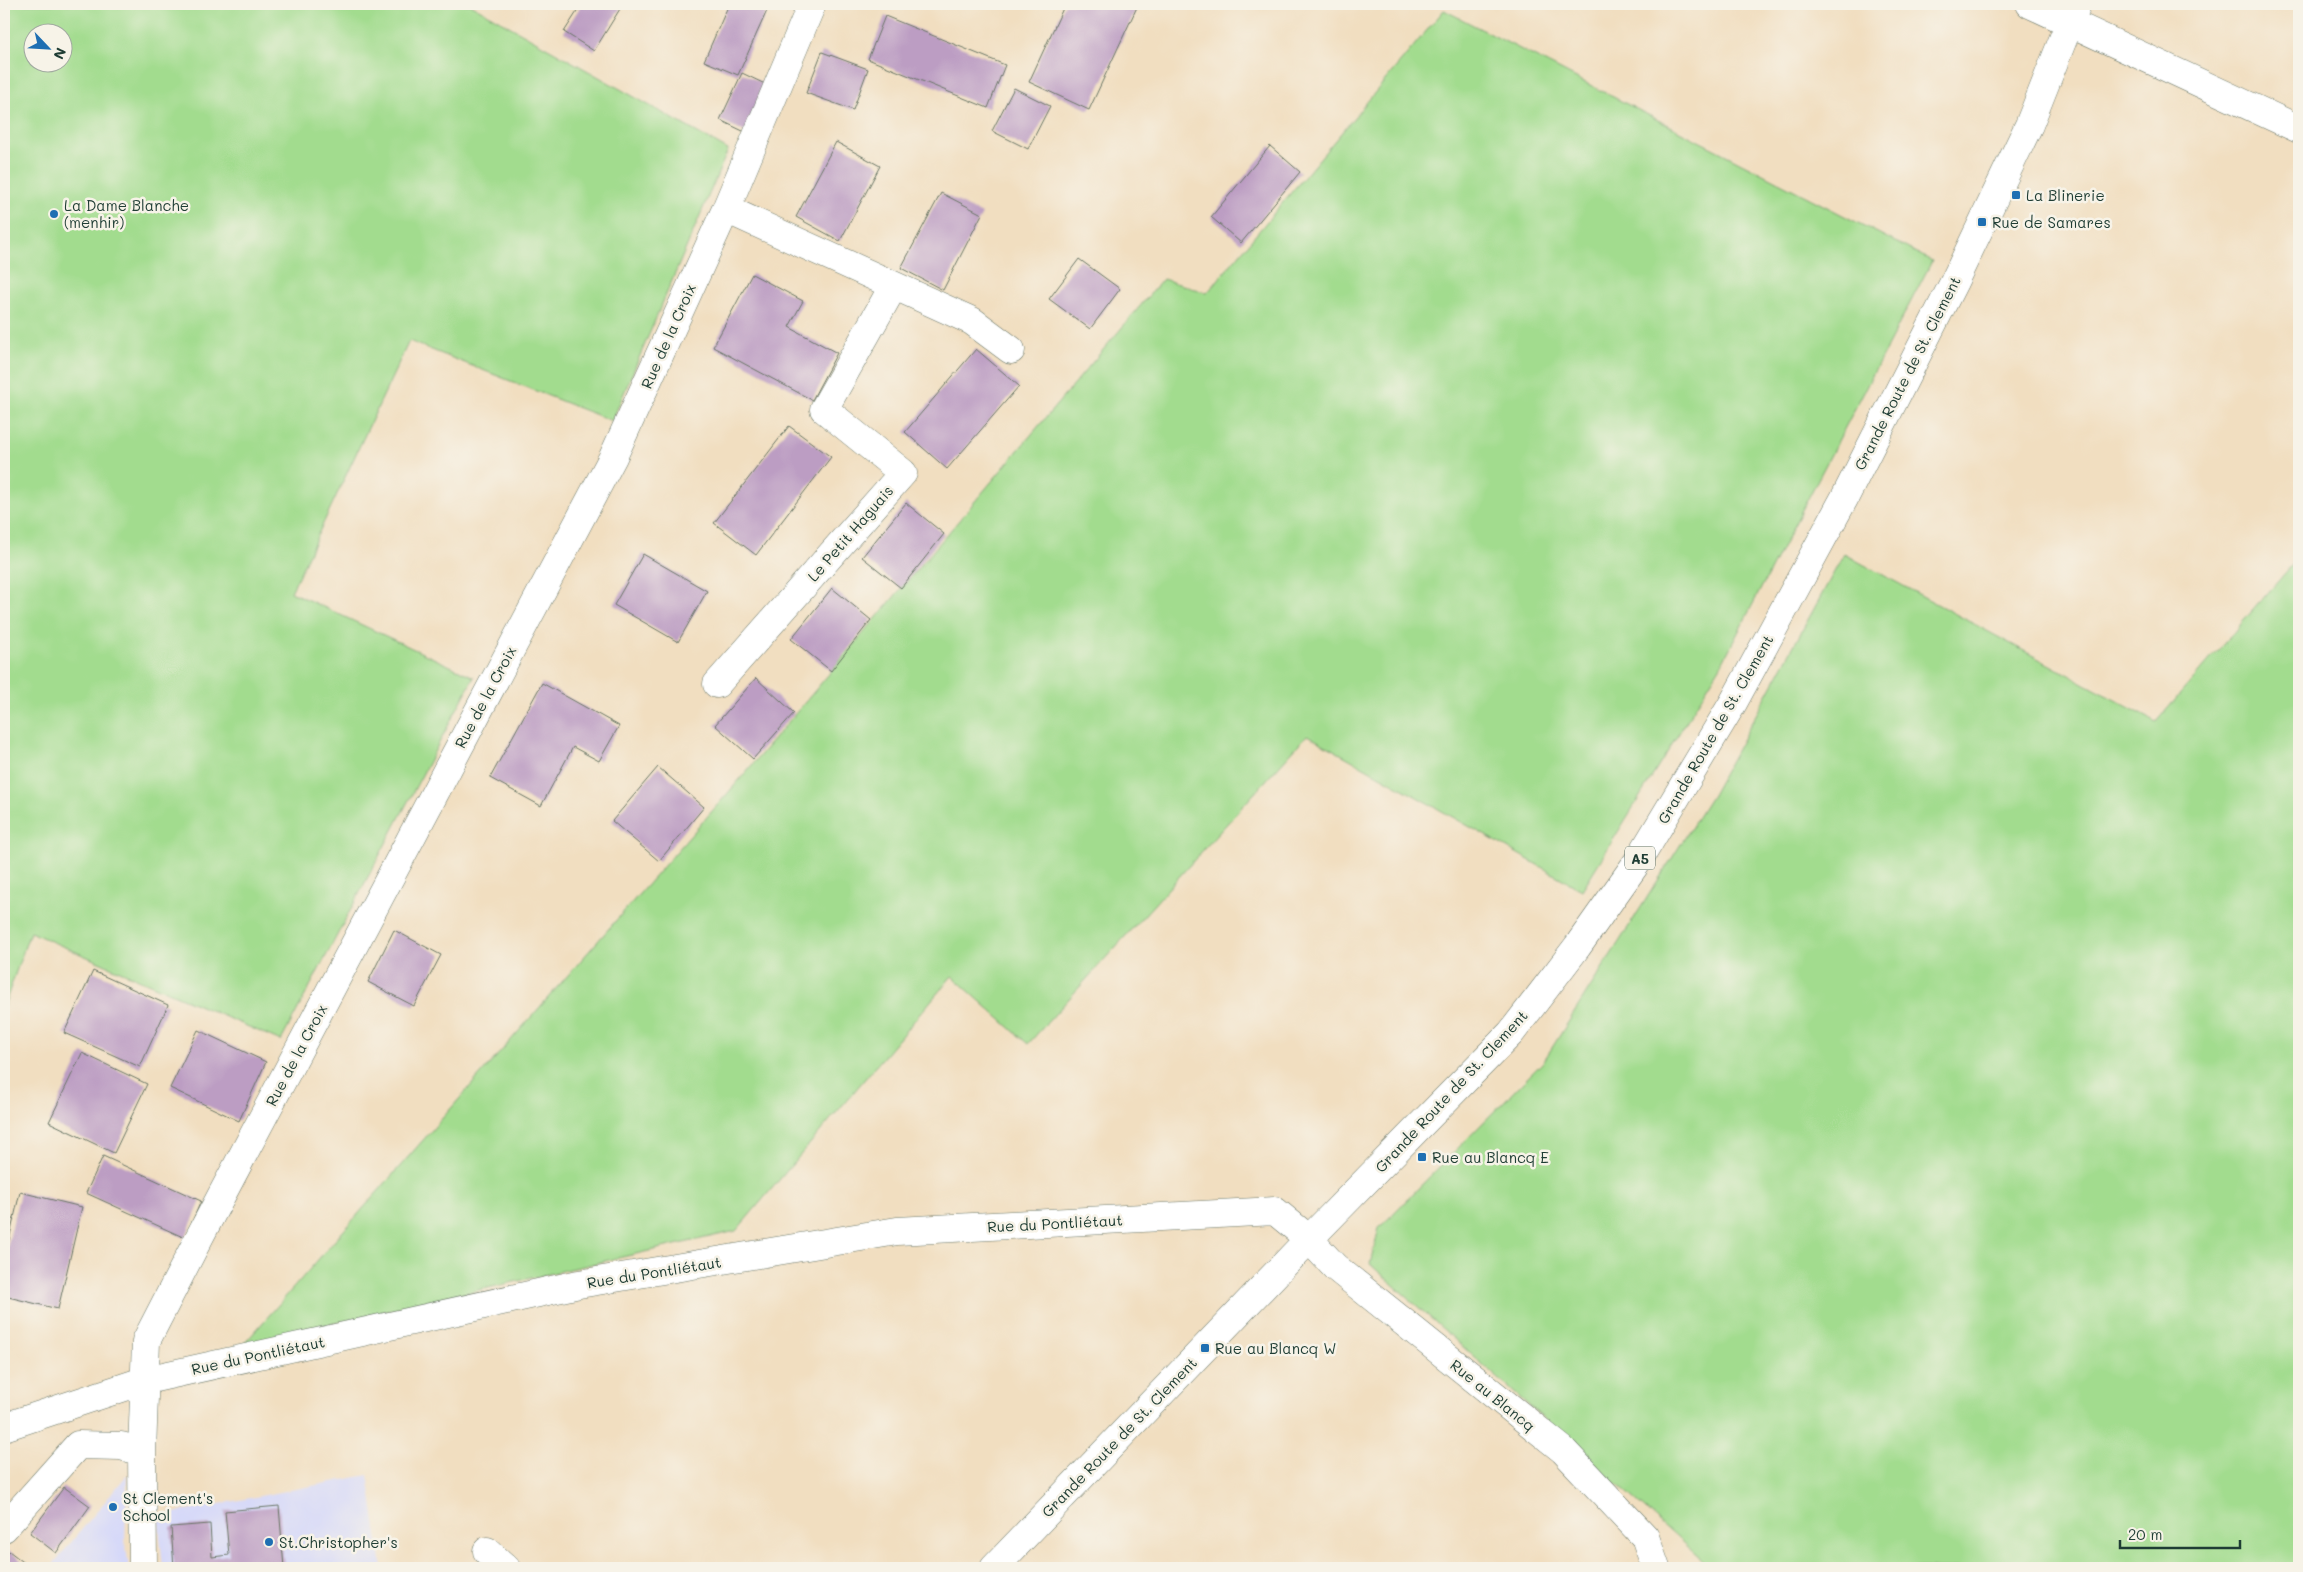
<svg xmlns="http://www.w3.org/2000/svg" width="2303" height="1572" font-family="Mali,sans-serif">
<rect width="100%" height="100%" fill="#f7f3e8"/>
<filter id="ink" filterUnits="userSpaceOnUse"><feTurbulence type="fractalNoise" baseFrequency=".02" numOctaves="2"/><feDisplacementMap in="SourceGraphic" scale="10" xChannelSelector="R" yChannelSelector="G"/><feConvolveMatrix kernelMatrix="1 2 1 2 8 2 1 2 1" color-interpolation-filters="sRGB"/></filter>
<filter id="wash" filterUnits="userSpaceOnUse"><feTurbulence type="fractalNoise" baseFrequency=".0096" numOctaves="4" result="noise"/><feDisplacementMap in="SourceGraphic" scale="20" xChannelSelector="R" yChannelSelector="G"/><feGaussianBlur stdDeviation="1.12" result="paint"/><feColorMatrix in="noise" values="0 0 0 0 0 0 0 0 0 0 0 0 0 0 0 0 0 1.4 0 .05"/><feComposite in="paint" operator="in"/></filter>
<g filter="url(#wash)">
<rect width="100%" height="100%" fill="#f1dec0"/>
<path fill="#d5d8f9" d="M127 1475 125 1540 129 1568H50Z
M368 1475 382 1568H163L158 1516Z"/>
<path fill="#a2dc8e" stroke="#608c61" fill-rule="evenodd" d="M4 4H470L728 150 612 421 409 341 291 592 474 677 281 1041 30 932 4 1006ZM32 32H62V62H32Z
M1444 10 1932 261 1720 667 1582 890 1307 735 1028 1044 952 976 736 1231 244 1344 735 785 1163 279 1207 293Z
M1844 554 2156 722 2299 557V1568H1711L1370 1264 1379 1228 1543 1062 1712 795Z"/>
<g id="blocks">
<path fill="#bc9dc3" d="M582 4H623L594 51 564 32Z
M729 4H770L738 75 704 61Z
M1065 4H1129L1137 7 1089 110 1029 82Z
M885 16 1005 65 988 108 868 59Z
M822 52 868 69 853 110 806 93Z
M742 73 767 85 745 132 720 120Z
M1014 88 1050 106 1028 149 992 131Z
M836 142 880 166 840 241 796 217Z
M1270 146 1300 172 1241 243 1211 217Z
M941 193 982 214 943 290 901 268Z
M1079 259 1120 289 1090 329 1049 299Z
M752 274 803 301 789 327 837 353 812 400 713 347Z
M976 349 1019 386 947 469 905 432Z
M789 426 831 457 756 555 714 523Z
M906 503 944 534 901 588 862 557Z
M643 554 707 591 678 642 614 605Z
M832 588 871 620 831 671 791 639Z
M756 678 794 713 753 759 715 725Z
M542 683 619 726 599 761 573 747 541 806 490 778Z
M658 767 704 807 659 861 612 821Z
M394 930 441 955 414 1006 368 982Z
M93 971 168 1005 140 1067 64 1033Z
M198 1030 266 1062 239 1121 170 1088Z
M82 1053 147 1084 114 1153 49 1122Z
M103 1156 201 1201 185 1238 86 1193Z
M20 1192 82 1207 58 1309 4 1296V1261Z
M64 1487 90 1506 56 1553 30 1533Z
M279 1506 284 1568H174L171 1527 210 1524 212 1557 229 1555 225 1511Z
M9 1551 31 1568H4V1558Z"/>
</g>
</g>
<g filter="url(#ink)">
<use href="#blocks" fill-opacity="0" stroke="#687565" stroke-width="1"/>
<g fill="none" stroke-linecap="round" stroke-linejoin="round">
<g stroke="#687565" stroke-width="29">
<path id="minor" d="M2030 4 2299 129
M726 209 972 321 1011 350
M717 684 903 473 824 409 893 287
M1309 1239 1335 1267 1563 1450 1645 1537 1656 1568
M4 1528 78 1445 121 1446 142 1452
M487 1551 506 1568
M143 1568 142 1452 146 1341 201 1234 613 457 726 209 812 4"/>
</g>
<g stroke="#687565" stroke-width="29">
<path id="major" d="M4 1427 146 1380 579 1284 897 1231 1275 1211 1309 1239
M994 1568 1309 1239 1511 1033 1577 947 1638 861 1733 703 1845 497 1954 282 2029 125 2077 4"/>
</g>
<use href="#minor" stroke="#fff" stroke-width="28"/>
<use href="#major" stroke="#fff" stroke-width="28"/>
</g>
</g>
<g fill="#1f6fb2" stroke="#f7f3e8" stroke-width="2">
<rect x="2011" y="190" width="10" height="10" rx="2.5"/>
<circle cx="54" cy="214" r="5"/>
<rect x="1977" y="217" width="10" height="10" rx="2.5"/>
<rect x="1417" y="1152" width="10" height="10" rx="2.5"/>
<rect x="1200" y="1343" width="10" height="10" rx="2.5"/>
<circle cx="113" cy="1507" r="5"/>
<circle cx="269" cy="1542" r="5"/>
</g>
<g text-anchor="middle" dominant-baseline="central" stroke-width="5" stroke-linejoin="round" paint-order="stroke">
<rect fill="#f7f3e8" stroke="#60746a" stroke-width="1" x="1625" y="846.5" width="30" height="23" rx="4"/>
<g font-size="14" font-weight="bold" fill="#1f3d34">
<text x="1640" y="858">A5</text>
</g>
<g font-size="15" fill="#1f3d34" stroke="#f7f3e8" text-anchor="start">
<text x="2026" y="195">La Blinerie</text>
<text x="64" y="205">La Dame Blanche<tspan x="64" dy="17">(menhir)</tspan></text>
<text x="1992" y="222">Rue de Samares</text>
<text x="1432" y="1157">Rue au Blancq E</text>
<text x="1215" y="1348">Rue au Blancq W</text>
<text x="123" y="1498">St Clement's<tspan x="123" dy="17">School</tspan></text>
<text x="279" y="1542">St.Christopher's</text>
</g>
<g font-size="15" fill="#1f3d34" stroke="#f7f3e8">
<text transform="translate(668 336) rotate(-66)">Rue de la Croix</text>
<text transform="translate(1907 373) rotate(-63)">Grande Route de St. Clement</text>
<text transform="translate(850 533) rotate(-49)">Le Petit Haguais</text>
<text transform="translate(485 697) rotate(-62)">Rue de la Croix</text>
<text transform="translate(1715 729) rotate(-60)">Grande Route de St. Clement</text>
<text transform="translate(296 1055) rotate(-62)">Rue de la Croix</text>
<text transform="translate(1451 1091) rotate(-47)">Grande Route de St. Clement</text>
<text transform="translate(1055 1223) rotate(-3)">Rue du Pontliétaut</text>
<text transform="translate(654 1272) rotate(-9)">Rue du Pontliétaut</text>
<text transform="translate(258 1355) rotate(-12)">Rue du Pontliétaut</text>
<text transform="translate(1493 1395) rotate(39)">Rue au Blancq</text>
<text transform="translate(1119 1437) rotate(-46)">Grande Route de St. Clement</text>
</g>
</g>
<rect width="2303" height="1572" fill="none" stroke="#f7f3e8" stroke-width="20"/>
<g transform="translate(48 48) rotate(115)"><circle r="24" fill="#f7f3e8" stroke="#a1aaa0"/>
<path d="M0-4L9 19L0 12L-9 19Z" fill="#1f6fb2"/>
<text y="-8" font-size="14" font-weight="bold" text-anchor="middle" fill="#1f3d34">N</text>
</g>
<path d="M2120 1540v8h120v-8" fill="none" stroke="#1f3d34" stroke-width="2.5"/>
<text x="2128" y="1540" font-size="15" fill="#1f3d34" stroke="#f7f3e8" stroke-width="4" paint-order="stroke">20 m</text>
</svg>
